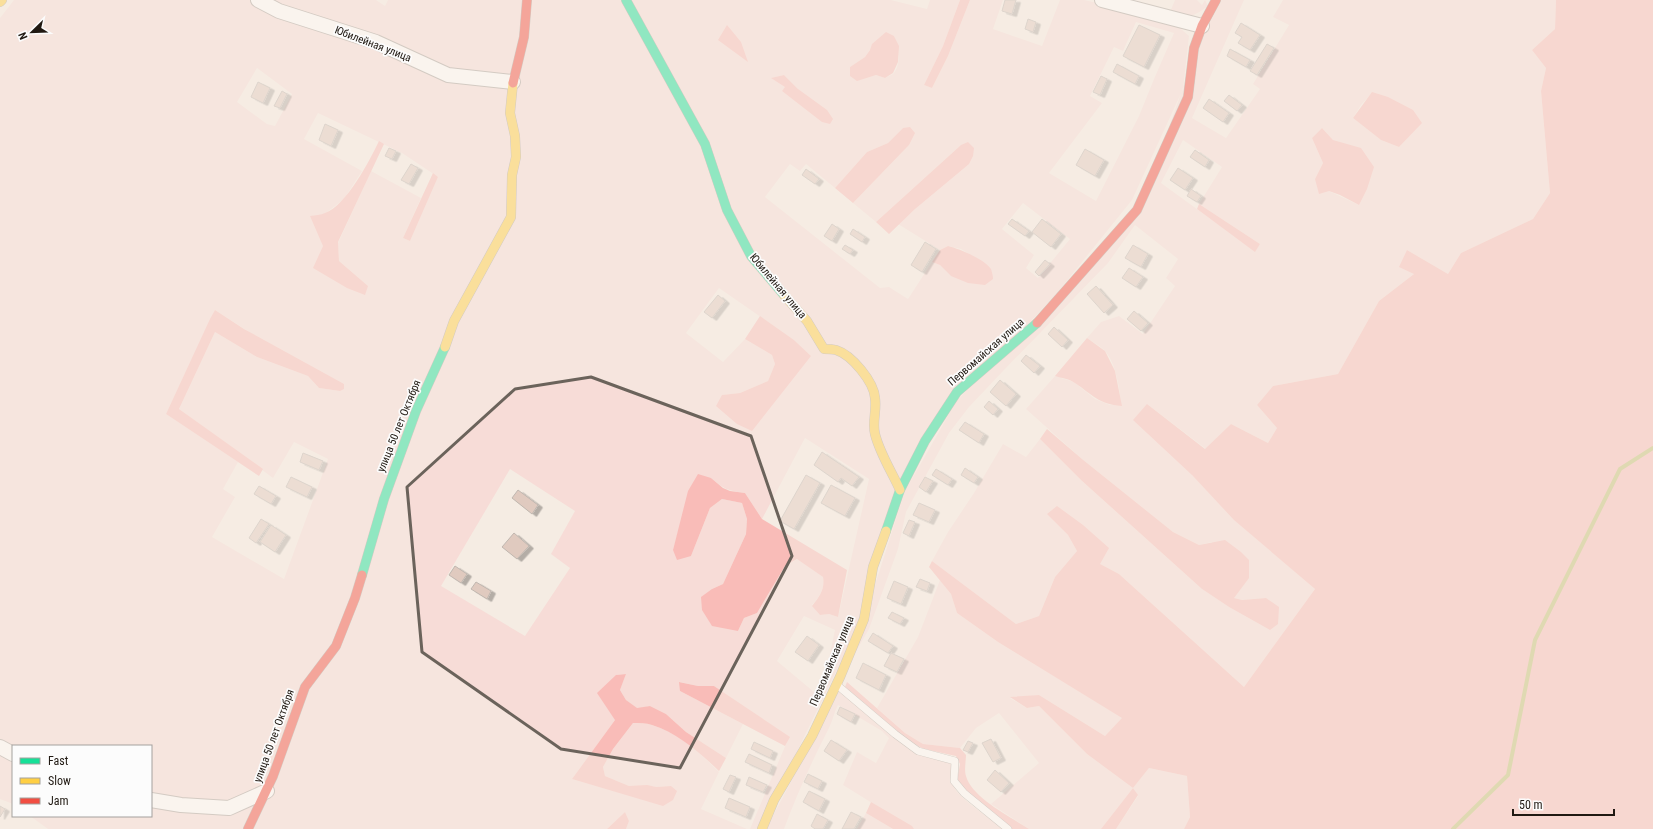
<svg xmlns="http://www.w3.org/2000/svg" width="1653" height="829" font-family="'Roboto Condensed',sans-serif">
<defs>
<filter id="shadow"><feDropShadow dx="4.5" dy="2.5" stdDeviation="0" flood-color="#0004"/></filter>
</defs>
<rect width="100%" height="100%" fill="#f5ece3"/>
<path fill="#f7dcd7" fill-rule="evenodd" d="M14 0H376L385 6 388 0H891L927 9 930 0H960L943 46 924 85 932 88 948 56 970 0H1003L993 29 1042 46 1060 0H1084L1093 2 1180 28 1189 36 1183 89 1132 200 1057 293 919 442 856 631 759 829H750L789 737 714 686H698L680 682V691L743 724 726 758 686 732 666 714 650 706 637 709 626 700 620 690 626 674 616 675 615 720 572 779 648 801 671 786 656 787 646 786H629L605 776 603 767 613 749 633 723C639 723 646 723 652 725 679 733 700 753 719 772L701 809 747 829H626L629 821 625 812 607 829H48L30 816H151V746H13V804L0 799V18ZM1136 22 1174 33 1154 79 1139 116 1096 201 1049 173 1102 103 1090 96 1114 47 1123 51ZM894 36C899 47 902 64 893 74 891 75 887 77 885 78L876 75 857 80 850 67 865 57 870 50ZM257 68 292 94 275 126 267 124 237 102ZM784 75 798 89 800 104 782 91 786 87 772 78ZM318 113 402 153 438 177 410 241 403 238 421 198 371 171 338 243 339 261 368 286 314 268 323 246 326 213 344 199 362 171 304 139ZM903 128 909 145 853 203 876 222 961 145 915 209 898 224 940 250 948 246 961 249 981 262 951 276 940 265 932 262 908 299 889 287 880 288 765 197 790 164 800 171 806 164 835 188 867 152 888 143ZM1023 203 1070 239 1038 278 1026 268 1034 255 1002 229ZM719 288 794 340 811 356 737 424 722 395 740 393 768 381 775 364 772 355 745 339 723 362 686 333ZM215 310 340 391 319 388 308 376 257 357 215 332 179 409 273 478 294 442 328 459 284 579 212 537 235 497 223 489 238 462 166 414ZM805 438 869 479 838 617 829 614 820 615 812 605C820 596 825 589 823 577L798 559 785 566 757 613 744 618 738 631 712 589 723 584 746 534 747 519 742 503 722 499 710 508 691 556 673 550 678 532 711 478C724 489 728 491 745 493L762 519ZM510 469 575 511 551 554 570 568 525 636 441 586ZM804 616 835 630 826 672 814 692 777 661Z
M1175 0H1197L1202 5 1205 0 1208 6C1193 17 1188 19 1170 12Z
M1221 0H1244L1192 118 1226 138 1260 89 1253 84 1289 25 1273 17 1283 0H1556L1555 29 1532 50 1546 68 1541 91 1550 193 1533 219 1461 253 1448 274 1407 250 1414 274 1379 301 1338 374 1273 386 1257 405 1277 428 1268 443 1231 424 1206 449 1147 404 1192 475 1235 520 1315 589 1244 687 1119 574 1099 564 1047 514 1068 535 1077 551 1055 577 1039 616 1016 624 932 561 948 532 974 493 1003 444 1026 457 1040 439 1081 480 1202 589 1229 607 1270 630 1266 598 1241 600 1234 598 1212 542 1199 545 1173 532 1082 459 1026 409 1055 376 1074 382 1095 399 1110 405H1121C1120 390 1116 363 1105 351 1101 346 1092 342 1087 338L1101 322 1119 316 1143 334 1175 286 1166 278 1178 259 1135 225 1108 263 1004 370 969 407 949 433 906 512 898 549 869 629 851 660 905 491 960 395 1139 212 1197 48ZM1372 93 1421 123 1399 147 1381 140 1353 118 1361 105ZM1322 128 1333 140 1361 149 1359 205 1329 191 1315 179 1323 163 1312 138ZM1183 140 1222 167 1199 204 1260 244 1255 251 1161 183Z
M940 580 951 594 957 613 998 642 1123 718 1105 736 1039 695 1010 698 1027 708 1039 706 1087 754 1133 788 1149 768 1187 776 1190 817 1184 829H1116L1138 796 1133 788 1101 829H1029L991 804 1039 763 999 713 976 728 960 748 923 744 905 733 877 708 918 637Z
M839 691 901 742 951 763C955 770 951 779 954 787 959 799 993 820 1004 829H914L843 785 857 752 876 763 889 738 882 731 838 705C834 712 833 720 829 728 812 761 797 794 784 829H766Z
M866 813 893 829H857Z"/>
<path fill="#f9bcb8" d="M960 0H970L948 56 932 88 924 85 943 46Z
M1556 0H1653V829H1184L1190 817 1187 776 1149 768 1133 788 1138 795 1116 829H1101L1133 788 1087 754 1039 706 1027 708 1010 697 1039 695 1105 736 1122 718 998 642 957 613 951 594 929 567 932 561 1016 624 1039 616 1055 577 1077 551 1068 535 1047 514 1057 506 1083 525 1109 548 1100 564 1119 574 1244 687 1315 589 1234 520 1192 475 1133 420 1147 404 1205 449 1231 424 1268 443 1277 428 1257 405 1273 386 1338 374 1379 301 1414 274 1399 267 1407 250 1448 274 1461 253 1533 219 1550 193 1541 91 1546 68 1532 50 1555 29Z
M727 25 741 42 748 62 718 40Z
M886 32 894 36 899 46 898 62 893 73 885 78 876 75 857 81 850 76V67L865 57 870 50 872 44Z
M784 75 798 89 827 110 833 119 830 124 822 122 782 91 785 87 771 78Z
M1372 92 1388 97 1413 110 1422 123 1399 147 1381 140 1353 118Z
M910 127 915 133 909 145 853 203 835 188 867 152 888 143 903 128Z
M1322 128 1333 140 1361 148 1374 167 1367 189 1359 205 1340 195 1329 191 1319 194 1315 179 1323 163 1312 138Z
M379 141 384 144 338 242 339 261 368 286 365 295 347 288 313 268 323 246 310 216C315 215 321 215 325 213 346 206 370 160 379 141Z
M968 142 974 148 973 156 969 164 915 209 889 234 876 222 961 145Z
M433 173 438 177 410 241 403 238Z
M1199 204 1260 244 1255 252 1197 209Z
M948 246C960 249 984 259 991 269 992 272 993 276 993 279L985 285 968 283 951 276 940 265 932 262 940 250Z
M215 310 244 329 344 384V389L340 391 319 388 308 376 257 357 215 332 179 409 263 469 259 476 166 414 210 319Z
M760 316 794 340 811 356 752 431 737 424 716 406 722 395 740 393 768 381 775 364 772 355 745 339Z
M1087 338 1105 351 1115 371 1122 406C1098 404 1093 395 1075 383 1070 379 1061 378 1055 376Z
M1047 429 1082 459 1173 532 1199 545 1225 540 1241 552 1249 560V578L1234 598 1242 600 1266 598 1279 607 1278 624 1270 630 1229 607 1202 589 1081 480 1040 439Z
M698 474 711 478 723 488 730 491 745 493 762 519 847 570 838 617 829 614 820 615 812 606C820 596 825 589 823 577L797 559 785 566 757 613 744 618 738 631 712 626 702 610 701 597 712 589 723 584 746 534 747 519 742 503 722 499 710 508 691 556 677 560 673 550 688 491Z
M626 674 620 690 626 700 637 708 650 706 666 714 686 732 726 758 719 771C700 753 678 733 652 725 646 723 639 723 633 723L613 749 603 767 605 776 629 786 647 785 656 787 671 786 677 791 673 800 663 806 572 779 615 720 597 693 616 675Z
M679 682 698 686H714L790 737 785 746 680 691Z
M847 682 905 733 923 744 960 748 966 755C966 761 964 770 966 776 972 798 1011 817 1029 829H1012L967 793 958 783V775L960 764 956 756 924 749 910 742 845 687Z
M871 802 912 826 914 829H893L866 813Z
M625 812 629 821 626 829H607Z"/>
<g fill="none" stroke-linecap="round" stroke-linejoin="round">
<path stroke="#c3c277" stroke-width="4" d="M1453 829 1508 775 1535 640 1620 469 1653 448"/>
</g>
<path fill="#e0cabf" stroke="#c0b7b0" filter="url(#shadow)" d="M1005 0H1016L1012 14 1002 11Z
M1028 19 1036 22 1033 32 1025 29Z
M1241 23 1260 35 1250 50 1238 43 1242 37 1235 33Z
M1139 25 1160 35 1144 67 1123 56Z
M1267 44 1274 48 1257 75 1250 71Z
M1230 49 1250 60 1246 67 1227 56Z
M1117 64 1139 76 1135 84 1113 72Z
M1101 76 1107 79 1100 95 1093 92Z
M258 82 270 88 263 103 251 97Z
M282 91 287 94 280 108 274 106Z
M1229 95 1242 105 1237 111 1224 101Z
M1209 99 1229 113 1223 122 1203 108Z
M325 124 338 130 331 146 319 140Z
M389 148 396 151 392 159 385 156Z
M1085 149 1104 160 1095 176 1076 165Z
M1195 150 1209 160 1205 167 1190 157Z
M411 164 418 168 409 184 401 180Z
M1178 168 1193 178 1185 190 1170 180Z
M806 169 819 179 815 184 802 175Z
M1191 189 1201 196 1197 202 1187 196Z
M1012 219 1029 231 1025 236 1008 224Z
M1042 219 1061 234 1051 247 1032 232Z
M832 224 839 229 832 241 824 236Z
M853 229 865 237 862 242 850 234Z
M925 242 936 249 922 272 911 265Z
M845 245 853 250 850 254 842 249Z
M1133 245 1148 254 1141 267 1125 258Z
M1045 260 1050 264 1039 276 1035 272Z
M1129 268 1143 277 1136 287 1122 278Z
M1096 286 1113 305 1104 313 1087 294Z
M718 295 725 301 712 318 704 312Z
M1134 311 1148 323 1141 331 1127 319Z
M1054 327 1068 340 1062 347 1048 334Z
M1026 355 1040 366 1034 373 1021 361Z
M1000 380 1016 394 1006 406 990 392Z
M989 401 998 409 993 415 984 407Z
M965 422 984 434 979 443 959 430Z
M822 452 859 477 852 486 841 478 838 482 814 465Z
M303 453 323 461 319 470 300 462Z
M965 468 978 477 974 483 961 475Z
M936 469 952 479 948 485 932 475Z
M806 475 820 483 794 529 780 521Z
M291 477 312 487 307 497 286 487Z
M925 477 933 481 926 492 919 487Z
M831 485 855 498 845 516 821 503Z
M259 486 276 496 271 504 254 494Z
M518 490 538 505 532 514 512 498Z
M919 503 935 510 929 522 913 515Z
M261 519 269 524 256 543 249 538Z
M909 520 915 522 909 536 903 533Z
M271 525 286 535 275 552 260 542Z
M514 533 529 546 517 559 502 547Z
M455 566 467 574 461 583 449 575Z
M920 579 930 583 927 591 916 587Z
M894 581 908 587 901 604 887 598Z
M476 582 491 591 487 599 471 589Z
M892 612 904 618 900 624 888 618Z
M873 633 893 646 888 653 868 641Z
M807 636 819 645 808 661 795 652Z
M891 653 904 659 897 672 884 666Z
M863 663 886 675 879 690 856 678Z
M840 707 855 714 851 722 837 714Z
M991 739 1001 758 993 762 982 743Z
M831 740 847 750 839 761 824 751Z
M968 741 973 743 968 752 963 750Z
M754 742 773 751 770 758 751 749Z
M749 754 772 765 769 773 745 762Z
M995 770 1009 783 1001 792 987 780Z
M808 774 822 781 818 789 804 782Z
M730 775 736 777 729 792 723 789Z
M749 777 767 785 763 792 746 785Z
M809 791 825 799 819 811 803 802Z
M729 798 750 807 746 817 725 808Z
M0 806 5 809 0 817Z
M851 812 861 817 854 829H842Z
M817 814 828 820 823 829H815L811 826Z"/>
<g fill="none" stroke-linecap="round" stroke-linejoin="round">
<g stroke="#aaa29b" stroke-width="8">
<path id="lane" d="M837 685 895 734 918 751 955 761 954 781 964 793 1008 829"/>
</g>
<g stroke="#aaa29b" stroke-width="16">
<path id="street" d="M258 0 279 11 376 42 448 75 513 82
M1102 0 1202 26
M0 747 13 754
M151 800 181 805 229 808 267 791"/>
</g>
<g stroke="#aaa29b" stroke-width="10">
<path id="fast" d="M626 0 705 144 727 210 751 256 784 295
M886 531 900 490 925 441 957 392 1037 323
M362 575 384 499 416 411 445 347"/>
</g>
<g stroke="#aaa29b" stroke-width="10">
<path id="slow" d="M0 2 2 0
M784 295 807 321 824 349C828 349 832 349 836 350 852 355 874 382 875 398 877 410 872 422 875 434 880 454 892 472 900 490
M445 347 454 321 511 217 512 175 516 157 515 136 510 113 513 83
M762 829 774 800 812 736 840 677 864 619 873 567 886 531"/>
</g>
<g stroke="#aaa29b" stroke-width="10">
<path id="jam" d="M513 83 524 37 527 0
M1037 323 1137 210 1188 97 1194 48 1202 26 1216 0
M248 829 273 776 305 687 336 646 355 598 362 575"/>
</g>
<use href="#lane" stroke="#fefcfb" stroke-width="7"/>
<use href="#street" stroke="#fefcfb" stroke-width="14"/>
<use href="#fast" stroke="#16e098" stroke-width="9"/>
<use href="#slow" stroke="#ffcf43" stroke-width="9"/>
<use href="#jam" stroke="#f24e42" stroke-width="9"/>
</g>
<path d="M0 0H1653V829H0ZM591 377 751 436 792 556 680 768 561 749 422 652 407 487 515 389Z" fill="#f5ece3" fill-opacity=".55" fill-rule="evenodd"/>
<path fill="none" stroke="#6b635b" stroke-width="3" stroke-linejoin="round" d="M591 377 751 436 792 556 680 768 561 749 422 652 407 487 515 389Z"/>
<g text-anchor="middle" dominant-baseline="central" stroke-width="3.5" stroke-linejoin="round" paint-order="stroke">
<g font-size="11" fill="#201912" stroke="#fcfcfc">
<text transform="translate(373 44) rotate(21)">Юбилейная улица</text>
<text transform="translate(778 286) rotate(50)">Юбилейная улица</text>
<text transform="translate(986 352) rotate(-41)">Первомайская улица</text>
<text transform="translate(399 426) rotate(-68)">улица 50 лет Октября</text>
<text transform="translate(832 661) rotate(-67)">Первомайская улица</text>
<text transform="translate(274 736) rotate(-70)">улица 50 лет Октября</text>
</g>
</g>
<rect x="12" y="745" width="140" height="72" fill="#fcfcfc" stroke="#a4a19e"/>
<rect x="20" y="758" width="20" height="6" fill="#16e098" stroke="#a4a19e"/>
<text x="48" y="765" font-size="12" fill="#201912">Fast</text>
<rect x="20" y="778" width="20" height="6" fill="#ffcf43" stroke="#a4a19e"/>
<text x="48" y="785" font-size="12" fill="#201912">Slow</text>
<rect x="20" y="798" width="20" height="6" fill="#f24e42" stroke="#a4a19e"/>
<text x="48" y="805" font-size="12" fill="#201912">Jam</text>
<g transform="translate(32 32) rotate(247)" stroke="#fcfcfc" stroke-width="3" paint-order="stroke">
<path d="M0-3L7 15L0 10L-7 15Z" fill="#201912"/>
<text y="-6" font-size="11" font-weight="bold" text-anchor="middle" fill="#201912">N</text>
</g>
<path d="M1513 809v6h101v-6" fill="none" stroke="#201912" stroke-width="2"/>
<text x="1519" y="809" font-size="12" fill="#201912" stroke="#fcfcfc" stroke-width="3" paint-order="stroke">50 m</text>
</svg>
